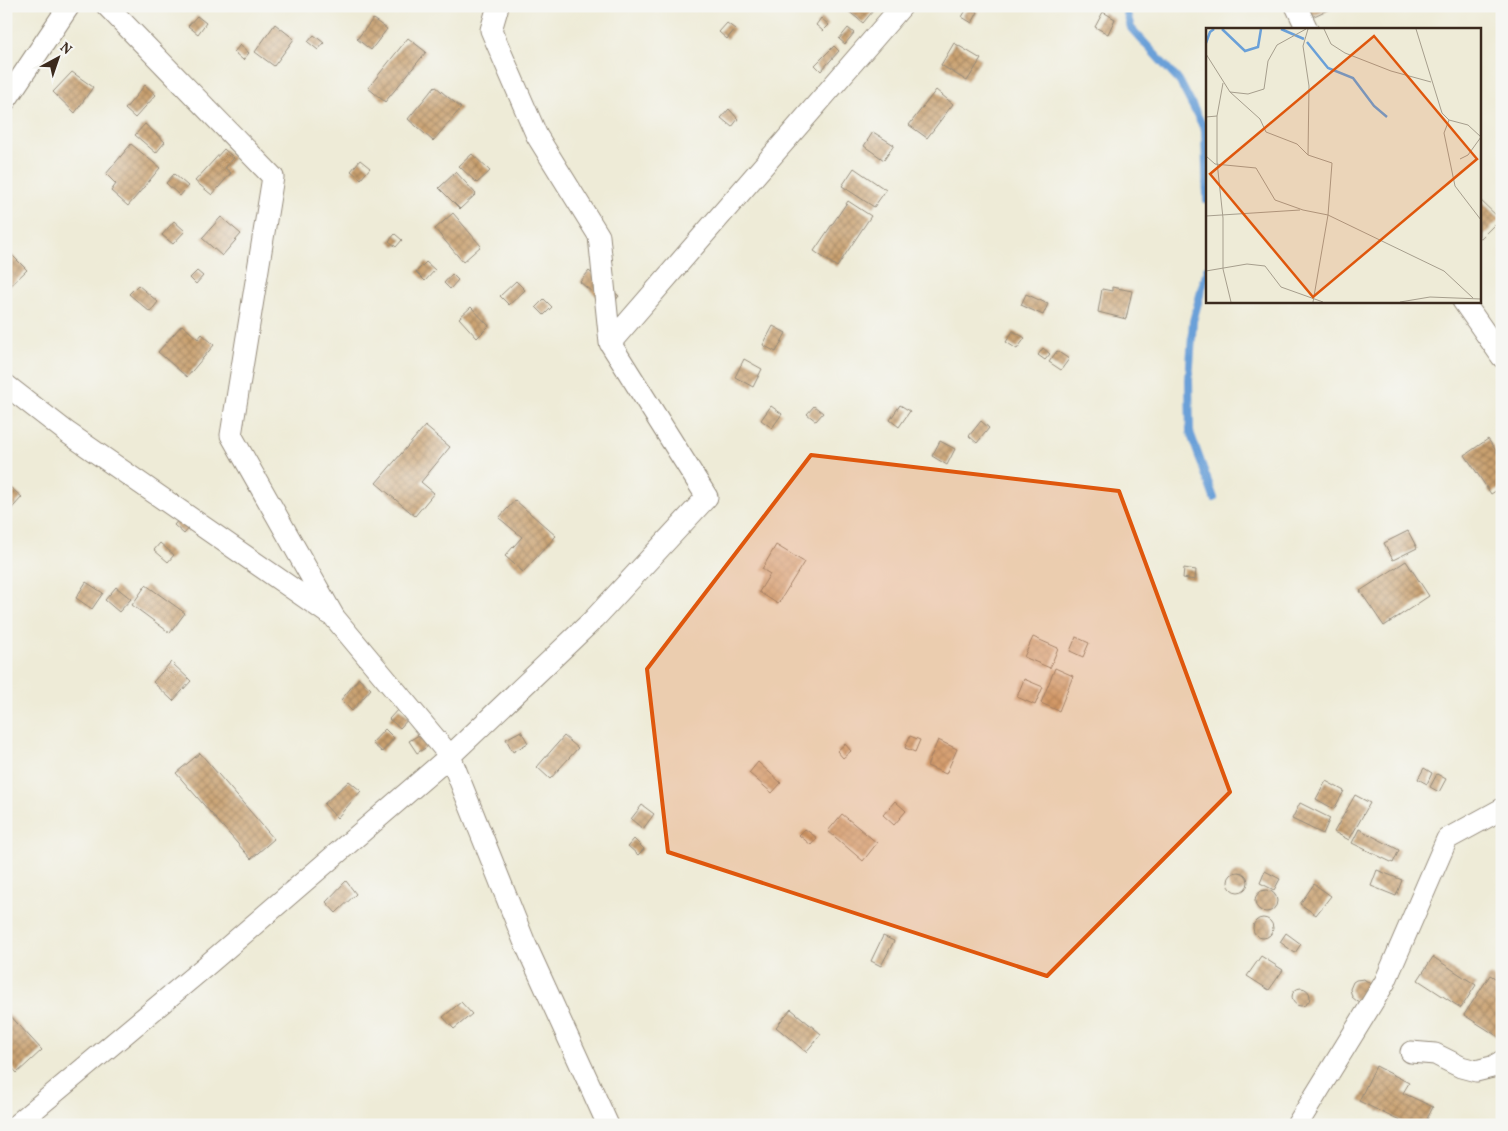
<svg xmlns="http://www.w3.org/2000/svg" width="1508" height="1131" font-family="Vollkorn,serif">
<defs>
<pattern id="building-cross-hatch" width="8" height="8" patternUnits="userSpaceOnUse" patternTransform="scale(1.25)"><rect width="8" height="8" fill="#c9a06f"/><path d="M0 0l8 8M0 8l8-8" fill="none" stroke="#a4835b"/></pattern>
</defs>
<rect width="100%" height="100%" fill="#f6f6f2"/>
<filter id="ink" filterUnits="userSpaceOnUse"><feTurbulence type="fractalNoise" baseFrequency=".02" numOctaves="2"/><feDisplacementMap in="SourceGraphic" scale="10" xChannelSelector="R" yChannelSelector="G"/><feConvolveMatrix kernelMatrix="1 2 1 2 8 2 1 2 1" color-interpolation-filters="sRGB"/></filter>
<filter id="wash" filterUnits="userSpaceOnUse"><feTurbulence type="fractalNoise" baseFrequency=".0096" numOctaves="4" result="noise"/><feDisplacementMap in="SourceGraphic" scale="20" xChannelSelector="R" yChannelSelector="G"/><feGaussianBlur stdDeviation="1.12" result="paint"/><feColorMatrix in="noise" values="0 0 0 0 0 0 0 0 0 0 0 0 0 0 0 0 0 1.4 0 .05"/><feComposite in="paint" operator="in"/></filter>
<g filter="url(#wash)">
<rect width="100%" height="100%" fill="#eeebd7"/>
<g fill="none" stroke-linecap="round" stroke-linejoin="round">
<path stroke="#6aa0d8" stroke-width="8" d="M1125 6 1131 28 1180 82 1205 130 1207 200
M1207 269 1193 321 1189 380 1190 432 1214 498"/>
</g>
<g id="blocks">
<path fill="url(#building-cross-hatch)" d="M848 6H877L863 23 846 9Z
M1296 6H1336L1303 21Z
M968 7 978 12 972 23 962 17Z
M1103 12 1115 19 1108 34 1095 27Z
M197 16 206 23 198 34 188 26Z
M821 18 829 25 823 31 816 25Z
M373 19 387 29 371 50 357 39Z
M727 23 735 29 727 39 719 32Z
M275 24 294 39 274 66 255 52Z
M848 28 854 33 845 44 839 39Z
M314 35 324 43 318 50 308 42Z
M408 38 426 52 385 102 368 88Z
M954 43 981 59 967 81 941 65Z
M240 45 249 53 243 60 234 52Z
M834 46 839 51 821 71 815 65Z
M72 72 93 87 75 113 53 92Z
M145 85 156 95 135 118 125 109Z
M435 86 461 108 433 141 408 119Z
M936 90 953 104 927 138 909 125Z
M729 109 738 119 732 127 721 118Z
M145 124 165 142 156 153 135 135Z
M873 132 894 145 884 160 864 146Z
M131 144 160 168 128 206 111 191 116 184 106 174Z
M224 149 234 158 225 168 231 173 212 195 195 181Z
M472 154 490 171 477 183 459 166Z
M360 160 370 168 361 179 351 171Z
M854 168 886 190 874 207 842 186Z
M456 172 476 194 460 209 439 188Z
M174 174 188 186 180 196 166 183Z
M1479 199 1500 219 1481 238 1479 237Z
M848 201 871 216 837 267 814 251Z
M453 213 481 246 463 262 435 229Z
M221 217 241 234 222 256 202 238Z
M174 221 185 231 173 244 162 235Z
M395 234 402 240 396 247 389 241Z
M6 249 27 270 6 290Z
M426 262 435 270 425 281 416 272Z
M197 271 203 276 196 284 190 278Z
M589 271 619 296 610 307 580 282Z
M452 274 458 280 450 289 444 283Z
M516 281 525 290 509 305 500 296Z
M138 285 158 302 150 312 129 294Z
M1112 287 1132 291 1126 319 1098 312 1102 289 1112 291Z
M1026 294 1048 304 1043 315 1021 305Z
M544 299 552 307 544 315 536 307Z
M471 307 489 326 477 338 459 318Z
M182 325 198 339 202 334 214 345 187 377 158 352Z
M773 326 786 333 776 352 763 345Z
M1013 331 1025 338 1017 349 1006 342Z
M1043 348 1050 354 1045 360 1038 355Z
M1057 351 1069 359 1061 370 1049 362Z
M744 359 762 369 753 387 735 377Z
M900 405 910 411 899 427 890 420Z
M771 406 782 414 772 428 761 420Z
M814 406 823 413 816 421 807 414Z
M981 421 989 428 977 443 969 436Z
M425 426 450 447 421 482 434 493 415 516 376 483Z
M1488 439 1502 460V487L1491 494 1465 455Z
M940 441 955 449 947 465 932 456Z
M6 484 22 497 6 515Z
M515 500 556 536 523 572 505 556 522 537 499 518Z
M180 518 190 527 184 534 174 525Z
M1408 531 1417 548 1393 560 1384 543Z
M160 543 174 555 168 562 154 550Z
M776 545 804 562 778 604 759 592 770 574 762 569Z
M1406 561 1429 596 1384 626 1360 591Z
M1184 568 1196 570 1195 580 1183 578Z
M86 582 103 593 92 609 76 598Z
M146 585 185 613 170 633 132 605Z
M116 587 131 599 119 612 105 600Z
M1033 637 1058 648 1050 668 1024 657Z
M1076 637 1089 643 1083 657 1070 651Z
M171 662 191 681 173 701 153 682Z
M1055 668 1073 676 1059 711 1041 703Z
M359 678 371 689 352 711 341 700Z
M1024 679 1043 687 1035 705 1017 697Z
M399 708 410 717 400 728 389 719Z
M385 729 394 738 382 752 372 743Z
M521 731 528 743 513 752 506 739Z
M422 733 430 745 417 753 409 741Z
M564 736 578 748 550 779 537 767Z
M910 736 920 740 915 752 905 748Z
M938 740 957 749 946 774 927 766Z
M845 744 851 751 843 758 837 751Z
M200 753 274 839 251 859 176 773Z
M758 762 781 783 772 793 749 773Z
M1424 768 1432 773 1427 784 1418 779Z
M1437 774 1446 779 1439 792 1430 787Z
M349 781 361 791 337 818 324 804Z
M1326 781 1344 791 1334 809 1316 799Z
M1355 795 1370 803 1349 840 1334 832Z
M895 801 906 811 894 825 883 815Z
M1300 803 1330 818 1323 834 1292 819Z
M642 805 654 814 643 829 631 819Z
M842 814 877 843 863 861 828 831Z
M805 829 817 838 811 845 799 835Z
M1359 829 1399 850 1393 863 1352 843Z
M634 839 644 849 638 855 628 846Z
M1377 870 1402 880 1396 896 1371 886Z
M1265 871 1280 879 1274 890 1260 883Z
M1228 882a10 10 0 1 1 20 0a10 10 0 1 1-20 0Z
M346 881 356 894 336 913 326 902Z
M1314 884 1331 896 1316 915 1300 904Z
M1255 901a11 11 0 1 1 22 0a11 11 0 1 1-22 0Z
M1253 928a10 10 0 1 1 20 0a10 10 0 1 1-20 0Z
M1286 933 1301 944 1295 953 1280 942Z
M883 936 894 941 881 966 871 961Z
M1261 956 1283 970 1269 990 1247 976Z
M1433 957 1476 985 1461 1008 1418 980Z
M1490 975 1502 982V1039L1464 1015Z
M1364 979 1373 986 1362 1002H1358L1352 997 1350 989 1353 982 1356 980Z
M1292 997a9 9 0 1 1 18 0a9 9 0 1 1-18 0Z
M461 1002 472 1014 454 1029 443 1017Z
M791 1009 821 1034 806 1052 776 1027Z
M6 1011 42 1050 17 1073 6 1061Z
M1376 1066 1409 1083 1403 1093 1433 1107 1424 1125H1408L1359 1101Z"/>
</g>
</g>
<g filter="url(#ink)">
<use href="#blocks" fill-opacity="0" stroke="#948a7a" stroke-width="1"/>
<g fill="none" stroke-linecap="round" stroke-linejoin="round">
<g stroke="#948a7a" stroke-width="23">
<path id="street" d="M107 6 273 177 231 435 334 617 450 756 524 941 608 1125
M1296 6 1307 29
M6 100 69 6
M1463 301 1502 357
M610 343 902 6
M6 385 68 433 329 614
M1411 1052 1435 1054 1461 1067 1476 1071 1492 1067 1502 1061
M16 1125 206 966 450 756 595 618 707 497 610 343 599 236 537 136 491 30 498 6
M1297 1125 1385 982 1447 839 1502 809"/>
</g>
<use href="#street" stroke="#fff" stroke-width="21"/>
</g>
</g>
<path fill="#df570d" fill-opacity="0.2" stroke="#df570d" stroke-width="4" stroke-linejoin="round" d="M811 455 1119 491 1230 792 1047 976 668 852 647 669Z"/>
<g transform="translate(1206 28)">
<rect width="275" height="275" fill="#eeebd7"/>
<path fill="none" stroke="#6aa0d8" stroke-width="2.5" d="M16 1 39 23 52 19 55 1M75 1 98 11M101 14 122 40 147 50 168 78 181 89M0 15 4 4 8 1"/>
<path fill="none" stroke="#a69e8d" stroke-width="1" d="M118 1 125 16 139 25 185 43 225 54M210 1 236 85 243 92 262 97 275 109M0 26 24 64 42 66 58 61 62 33 71 17 100 1M24 64 54 91 60 104 91 116 102 127 126 135 122 187 107 274M11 88V134L17 190V241L25 274M0 89 11 88 17 55M243 92 238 105 249 158 275 192M102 127 103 58 97 18 102 1M0 128 9 136 50 140 69 172 97 182 122 187 238 243 267 270M254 131 262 127 275 109M0 188 94 182M0 243 41 236 59 238 75 259 117 274M194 274 224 269 275 271"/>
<path fill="#df570d" fill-opacity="0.15" stroke="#df570d" stroke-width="2.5" d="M168 8 271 131 107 269 4 146Z"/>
<rect width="275" height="275" fill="none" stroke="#3b2a1e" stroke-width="2.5"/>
</g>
<rect width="1508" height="1131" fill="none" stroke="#f6f6f2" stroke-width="25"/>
<g transform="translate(58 58) rotate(40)" stroke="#f6f6f2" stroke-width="4" paint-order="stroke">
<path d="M0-4L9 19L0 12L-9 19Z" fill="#3b2a1e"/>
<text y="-8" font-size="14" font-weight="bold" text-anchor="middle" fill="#3b2a1e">N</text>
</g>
</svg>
